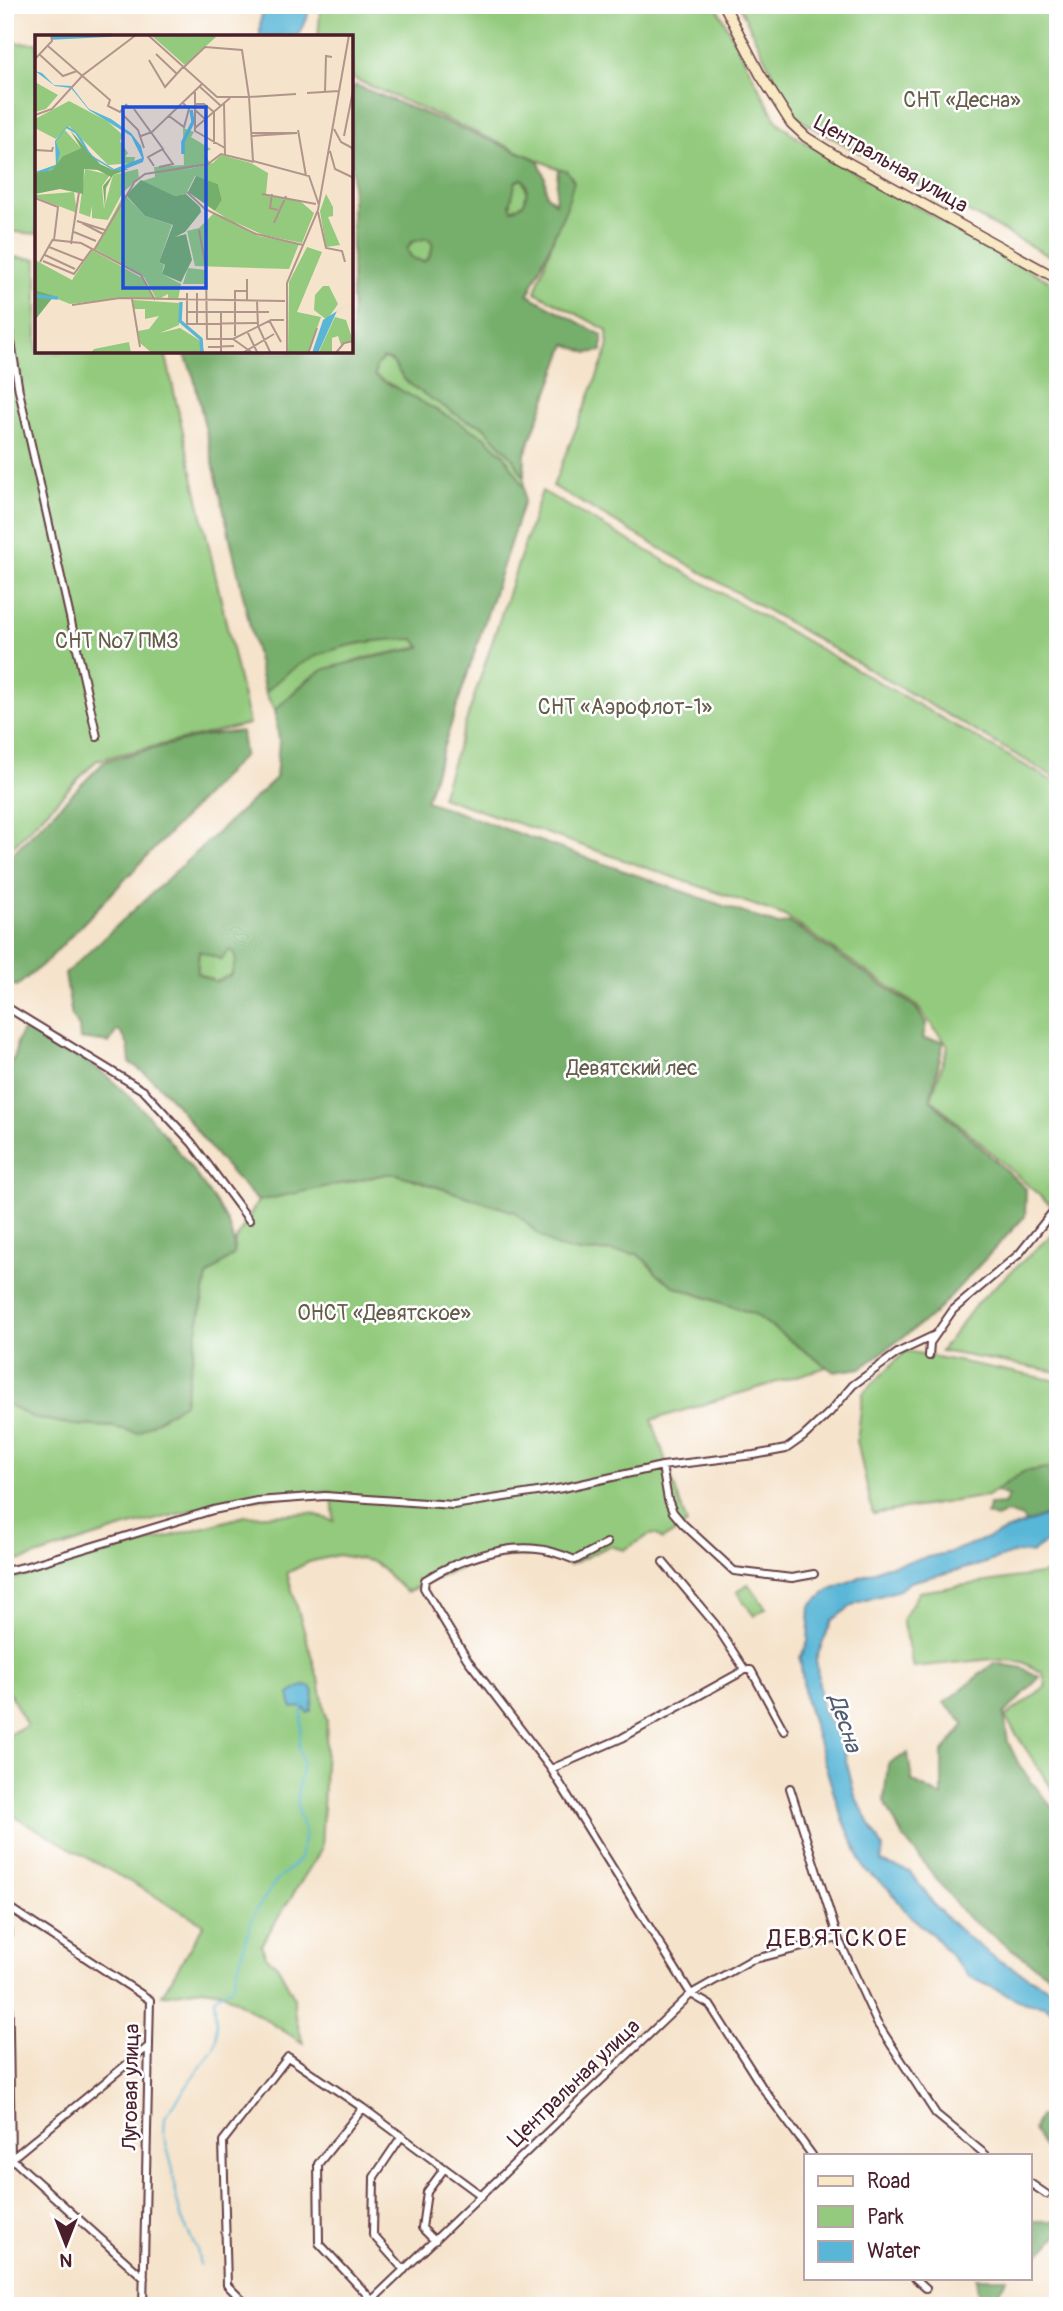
<svg xmlns="http://www.w3.org/2000/svg" width="1063" height="2311" font-family="Pangolin,sans-serif">
<rect width="100%" height="100%" fill="#fff"/>
<filter id="ink" filterUnits="userSpaceOnUse"><feTurbulence type="fractalNoise" baseFrequency=".0143" numOctaves="2"/><feDisplacementMap in="SourceGraphic" scale="14" xChannelSelector="R" yChannelSelector="G"/><feConvolveMatrix kernelMatrix="1 2 1 2 8 2 1 2 1" color-interpolation-filters="sRGB"/></filter>
<filter id="wash" filterUnits="userSpaceOnUse"><feTurbulence type="fractalNoise" baseFrequency=".00686" numOctaves="4" result="noise"/><feDisplacementMap in="SourceGraphic" scale="28" xChannelSelector="R" yChannelSelector="G"/><feGaussianBlur stdDeviation="1.57" result="paint"/><feColorMatrix in="noise" values="0 0 0 0 0 0 0 0 0 0 0 0 0 0 0 0 0 1.4 0 .05"/><feComposite in="paint" operator="in"/></filter>
<g filter="url(#wash)">
<rect width="100%" height="100%" fill="#f5e3cb"/>
<path fill="#93ca7d" stroke="#6e7454" stroke-width="2" d="M321 5H716L776 120 792 134 842 165 1058 286V779L553 486 608 349 607 330 535 292 566 202 561 170 352 78V37H318Z
M739 5H1058V261L793 116Z
M5 43H37V234L5 231Z
M523 179 527 192 524 204 512 210C508 201 513 190 516 181Z
M427 238 432 242C433 250 431 257 424 262L412 258 407 250 412 242Z
M7 257 37 259V352H165L249 724 97 760 5 854V258Z
M383 357 392 361 404 379 465 420 482 425 512 457 524 477V489L504 455 485 437 375 376 376 366Z
M542 491 1058 784V1187L1049 1204 931 1099 948 1046 916 1005 783 915 441 797Z
M392 639H414L422 647 359 659 334 668 326 669 301 687 275 710 265 693C302 652 340 645 392 639Z
M229 950 234 953 236 960 231 975 216 982 197 973 199 951Z
M386 1174H397L515 1212 524 1220 579 1252 608 1251 637 1254 648 1263 657 1274 676 1287 754 1314 827 1367 652 1420 687 1524 662 1540 656 1534 649 1535 624 1550 609 1546 570 1565 543 1555 484 1558 406 1592 375 1562 338 1555 309 1562 287 1573 320 1685 327 1722 321 1850 261 1945 266 1956 278 1967 294 1997V2010L303 2043 222 1992 202 1989 162 1995 204 1924 5 1811V1736L27 1725 5 1685V1581L245 1516 311 1513 334 1521 332 1492 230 1501 126 1527 26 1559 5 1563V1403L32 1417 73 1425 114 1427 138 1433 184 1403 207 1276 234 1254 235 1241 258 1201Z
M1058 1229V1372L941 1351 978 1302Z
M906 1351 1058 1381V1466L1023 1472 987 1496 873 1514 857 1441 863 1393Z
M1058 1567V1798L1005 1717 1046 1686 1043 1673 1023 1662 993 1659 913 1667 902 1620 919 1592 1047 1573Z
M748 1584 766 1608 754 1616 737 1592Z"/>
<path fill="#76ae6c" stroke="#60664c" stroke-width="2" fill-rule="evenodd" d="M355 85 538 160 545 178 546 194 555 203 558 169 566 170 574 181 566 209 528 295 602 335V351L588 353 566 344 525 454 524 477 512 457 482 425 465 420 416 389 404 379 392 361 383 358 376 366 375 376 485 437 504 455 517 475 524 489V501L426 801 778 925 789 922 915 1007 926 1023 923 1039 944 1041 930 1100 1026 1189 1025 1216 933 1315 861 1368 834 1372 754 1314 676 1287 657 1274 648 1263 637 1254 608 1251 579 1252 557 1247 538 1234 515 1212 397 1174H386L258 1201C242 1184 225 1167 211 1149 186 1118 165 1084 130 1063 129 1049 129 1039 117 1030L109 1043 80 1039 79 1027 72 1017 65 974 276 778 279 741 275 710C286 700 313 672 326 669 357 660 390 654 421 647L414 639C358 639 304 650 265 693L194 378 184 352H352V90ZM523 179C529 187 526 195 524 203L512 210 510 205 516 181ZM427 238 432 242C433 250 431 257 424 262L412 258 407 250 411 242ZM229 950 234 953 236 960 231 975 216 982 197 973 199 951 221 959Z
M241 731 244 755 48 960 17 986 5 984V861L105 761 202 736Z
M24 1030C99 1053 157 1120 201 1182 217 1205 235 1225 234 1254L207 1276 184 1403 138 1433 114 1427 73 1425 32 1417 5 1403V1065C20 1058 13 1051 18 1040 19 1036 22 1033 24 1030Z
M1047 1468 1051 1478 1057 1480V1487L1051 1504 1058 1501V1511L1026 1523 1023 1518 1007 1513 996 1518 987 1515 989 1505 1004 1504 1009 1496 995 1491 1023 1472Z
M994 1663 1022 1668 1040 1677 1004 1714 1008 1742 1020 1767 1058 1815V1920L1054 1923 1049 1939 1058 1947V1982L967 1917 903 1837 884 1801 888 1764 908 1753 912 1781 942 1797V1753L965 1724 944 1703Z
M1040 2116 1058 2130V2171L1033 2130Z
M1058 2215V2235L1046 2248 1030 2261V2221H1054Z
M976 2278H1007L990 2306H967L979 2300Z"/>
<path fill="#59b6d7" stroke="#526a81" stroke-width="2" d="M265 5H310L307 18 297 37H260V22Z
M1058 1511V1534L1031 1553H1015L979 1565 910 1582 899 1590 856 1603 832 1620 816 1659 822 1709 842 1744 855 1796 883 1848 881 1862 910 1872 937 1908 967 1937 998 1960 1058 1993V2015L1045 2006 1025 2003 968 1976 933 1935 908 1914 889 1889 865 1870 838 1807 805 1698 800 1658 808 1642 810 1606 829 1590 884 1567 951 1552Z
M303 1686 311 1687 314 1692 311 1711 308 1713 303 1707 292 1708 289 1694Z"/>
<g fill="none" stroke-linecap="round" stroke-linejoin="round">
<path stroke="#59b6d7" stroke-width="2" d="M200 2266 197 2249 182 2220 175 2193 173 2170 164 2135 165 2117 214 2048 217 2037 214 1998 233 1986 253 1916 275 1882 300 1859 305 1833 299 1815 297 1795 303 1763 299 1749 303 1707"/>
</g>
</g>
<g filter="url(#ink)">
<g fill="none" stroke-linecap="round" stroke-linejoin="round">
<g stroke="#643c43" stroke-width="10">
<path id="street" d="M5 305 19 391 97 737
M5 1006 144 1091 192 1143 249 1220
M929 1356 930 1343 953 1310 1019 1254 1058 1205
M662 1466 668 1500 673 1512 683 1524 734 1571 792 1578 814 1574
M663 1562 715 1624 745 1670 622 1738 551 1769 691 1994 710 2005 762 2087 812 2155
M5 1571 24 1567 213 1510 257 1501 325 1496 453 1505 563 1488 662 1466 754 1455 786 1449 803 1437 830 1412 853 1385 899 1352 935 1335
M745 1670H751L784 1731
M551 1769 467 1659 424 1588 425 1580C455 1561 501 1545 537 1549 550 1550 563 1555 575 1560L607 1543
M790 1788 838 1938 877 2023 936 2114 986 2155
M5 1905 150 2000 143 2306
M7 1906 11 2158 144 2278
M363 2108 318 2164 319 2243 372 2300
M401 2137 374 2177 373 2235 404 2270
M5 2164 149 2046
M1030 2183 1046 2194
M435 2241 422 2228 427 2192 444 2169
M915 2278 926 2288
M248 2306 227 2285 223 2141 288 2057 363 2108 482 2196
M366 2306 691 1994 751 1960 838 1938
M1050 2306 1058 2296"/>
</g>
<g stroke="#643c43" stroke-width="12">
<path id="secondary" d="M724 5 760 74 791 123 806 137 838 157 1058 279"/>
</g>
<use href="#street" stroke="#fff" stroke-width="6"/>
<use href="#secondary" stroke="#f8e8c3" stroke-width="9"/>
</g>
</g>
<g text-anchor="middle" dominant-baseline="central" stroke-width="5" stroke-linejoin="round" paint-order="stroke">
<g font-size="21" fill="#645b48" stroke="#fff">
<text x="962" y="100">СНТ «Десна»</text>
<text x="117" y="641">СНТ №7 ПМЗ</text>
<text x="625" y="707">СНТ «Аэрофлот-1»</text>
<text x="632" y="1068">Девятский лес</text>
<text x="384" y="1313">ОНСТ «Девятское»</text>
</g>
<g font-size="21" fill="#4a1f2b" stroke="#fff">
<text transform="translate(891 164) rotate(30)">Центральная улица</text>
<text transform="translate(574 2083) rotate(-44)">Центральная улица</text>
<text transform="translate(131 2087) rotate(-89)">Луговая улица</text>
</g>
<g font-size="23" font-style="italic" fill="#505b70" stroke="#fff">
<text transform="translate(845 1723) rotate(72)">Десна</text>
</g>
<g font-size="24" letter-spacing="2" fill="#4a1f2b" stroke="#fff">
<text x="838" y="1938">ДЕВЯТСКОЕ</text>
</g>
</g>
<g transform="translate(35 35)">
<rect width="318" height="318" fill="#f5e3cb"/>
<path d="M116 0H179L181 2 150 30ZM0 47 23 60 11 74 0 77ZM34 66 72 86 89 101 85 106 93 118 90 122H100L99 128 73 130 34 91 21 104 0 93V84ZM148 93 159 97 156 102 176 114 169 118 175 128 145 136 178 128 186 120 216 128 233 138 231 159 265 166 279 178 267 208 228 200 200 187 223 201 264 209 254 234 160 231 152 196 164 193 179 178 190 182 180 176 187 165 183 149 160 141 151 159 140 161 107 146 120 142 119 132 149 130ZM29 94 46 113 28 121 22 130 17 135 10 137 5 138H0L22 129 21 107ZM50 134 75 140 67 151 69 174 78 140 103 134 104 144 88 157 73 185 57 183V171L55 182 44 178ZM39 157 42 178 0 162V160ZM89 159 110 181 137 190 124 227 129 230 127 239 146 249 143 265H133V259L122 265 109 242 60 214ZM291 159 298 172V181L293 182 305 210 291 212 285 176ZM272 212 287 217 262 277 286 282 273 318H253L254 247ZM57 215 109 244 119 264 85 263 35 269 0 255V225L37 245ZM153 233 171 235V249H148ZM288 251H294L303 269 292 285 279 275 280 260ZM98 265 144 268V290L125 298 145 293 164 305 170 318H117L105 308 103 296 114 294 124 281 110 284V274H99ZM300 282 311 285 318 306 306 310 303 301 297 303V318L283 319ZM94 307 96 318H56L59 314Z" fill="#93ca7d"/>
<path d="M35 95 65 129 78 135 94 134 78 140 71 153 70 174 68 151 76 142 63 135 49 134 48 159 25 154 0 159V138L17 135 28 121 46 113ZM161 141 183 149 187 165 180 176 153 157ZM106 145 140 161 151 159 165 172 166 177 150 197 140 202 151 199 157 225 146 247 127 239 130 230 124 227 138 190 110 181 91 160ZM0 255 19 261 0 285Z" fill="#76ae6c"/>
<path d="M0 36 7 38 19 50 36 51 54 74 76 84 96 98 106 111 109 123 108 127 88 135H78L61 125 54 119 40 98 31 93 21 107 25 118 22 129 18 133 10 137H0L21 130 20 106 32 91 40 96 47 104 56 120 79 134 107 123 96 101 54 75 36 53 20 51ZM318 266 302 276 283 318H277L288 285Z" fill="#59b6d7"/>
<path fill="none" stroke="#59b6d7" stroke-width="3.5" d="M17 3 77 0M148 119V107L158 87 156 75M0 261 23 263M146 267 145 286 166 304 167 319"/>
<path fill="none" stroke="#b1958b" stroke-width="2" d="M113 0 182 62H214L218 126 274 141 284 170M13 11 75 65 73 71 85 77 92 69M4 19 28 41 42 36M121 19 142 39M0 24 17 6 16 0M114 25 130 52 148 32M149 32 170 12 207 15 214 62 261 59M164 51 186 71M160 57V96L190 113M290 57 291 21 297 22M272 58 304 56M189 68 190 120M160 69H169L179 77V109M99 74 128 114 113 122 119 131M160 75 170 84 171 103M0 80 17 74 48 40 101 0M89 81 103 95 109 113M134 81 149 92 154 74 148 68M160 93 195 63M299 94 306 107 319 114M263 95 271 141M216 98H262L216 101M106 101 117 97 167 49M309 101 319 51M0 115 17 116 18 112M295 116 300 134 319 143M124 132 138 129 128 115M98 148 110 139 173 129 186 119 219 127M152 157 170 174 221 199 268 210M227 159 281 169M237 159 235 173 243 175M0 163 23 172 19 205 46 208 106 240 120 265M283 177 291 213 307 216 310 227M42 186 70 195M47 188 68 199M239 188 251 161M164 195 171 233 172 304H198L236 285H249M39 197 61 206M36 209 44 157M14 212 49 226M59 215 99 148M10 220 40 234M8 226 39 239 57 214M5 227 18 204M212 244V266M152 258V289L222 288M97 264 105 312M222 266 223 291 236 319M37 270 85 263 250 266M152 277H234M186 277V319M234 285 246 307M162 289V258M212 296 223 319M200 301V256H212M198 304 219 319M173 312 199 311M206 319 239 299M252 319V248L283 175 314 0M273 319 282 293M300 319 309 308 319 306"/>
<path fill="#1d4ed8" fill-opacity="0.15" stroke="#1d4ed8" stroke-width="3.5" d="M88 72H171V253H88Z"/>
<rect width="318" height="318" fill="none" stroke="#4a1f2b" stroke-width="3.5"/>
</g>
<rect width="1063" height="2311" fill="none" stroke="#fff" stroke-width="28"/>
<rect x="804" y="2154" width="228" height="126" fill="#ffffff" stroke="#b7a5aa" stroke-width="2"/>
<rect x="818" y="2176" width="35" height="10" fill="#f8e8c3" stroke="#b7a5aa" stroke-width="2"/>
<text x="867" y="2188" font-size="21" fill="#4a1f2b">Road</text>
<rect x="818" y="2206" width="35" height="21" fill="#93ca7d" stroke="#b7a5aa" stroke-width="2"/>
<text x="867" y="2224" font-size="21" fill="#4a1f2b">Park</text>
<rect x="818" y="2241" width="35" height="21" fill="#59b6d7" stroke="#b7a5aa" stroke-width="2"/>
<text x="867" y="2258" font-size="21" fill="#4a1f2b">Water</text>
<g transform="translate(66 2244) rotate(180)" stroke="#ffffff" stroke-width="5" paint-order="stroke">
<path d="M0-5L12 26L0 18L-12 26Z" fill="#4a1f2b"/>
<text y="-10" font-size="19" font-weight="bold" text-anchor="middle" fill="#4a1f2b">N</text>
</g>
</svg>
